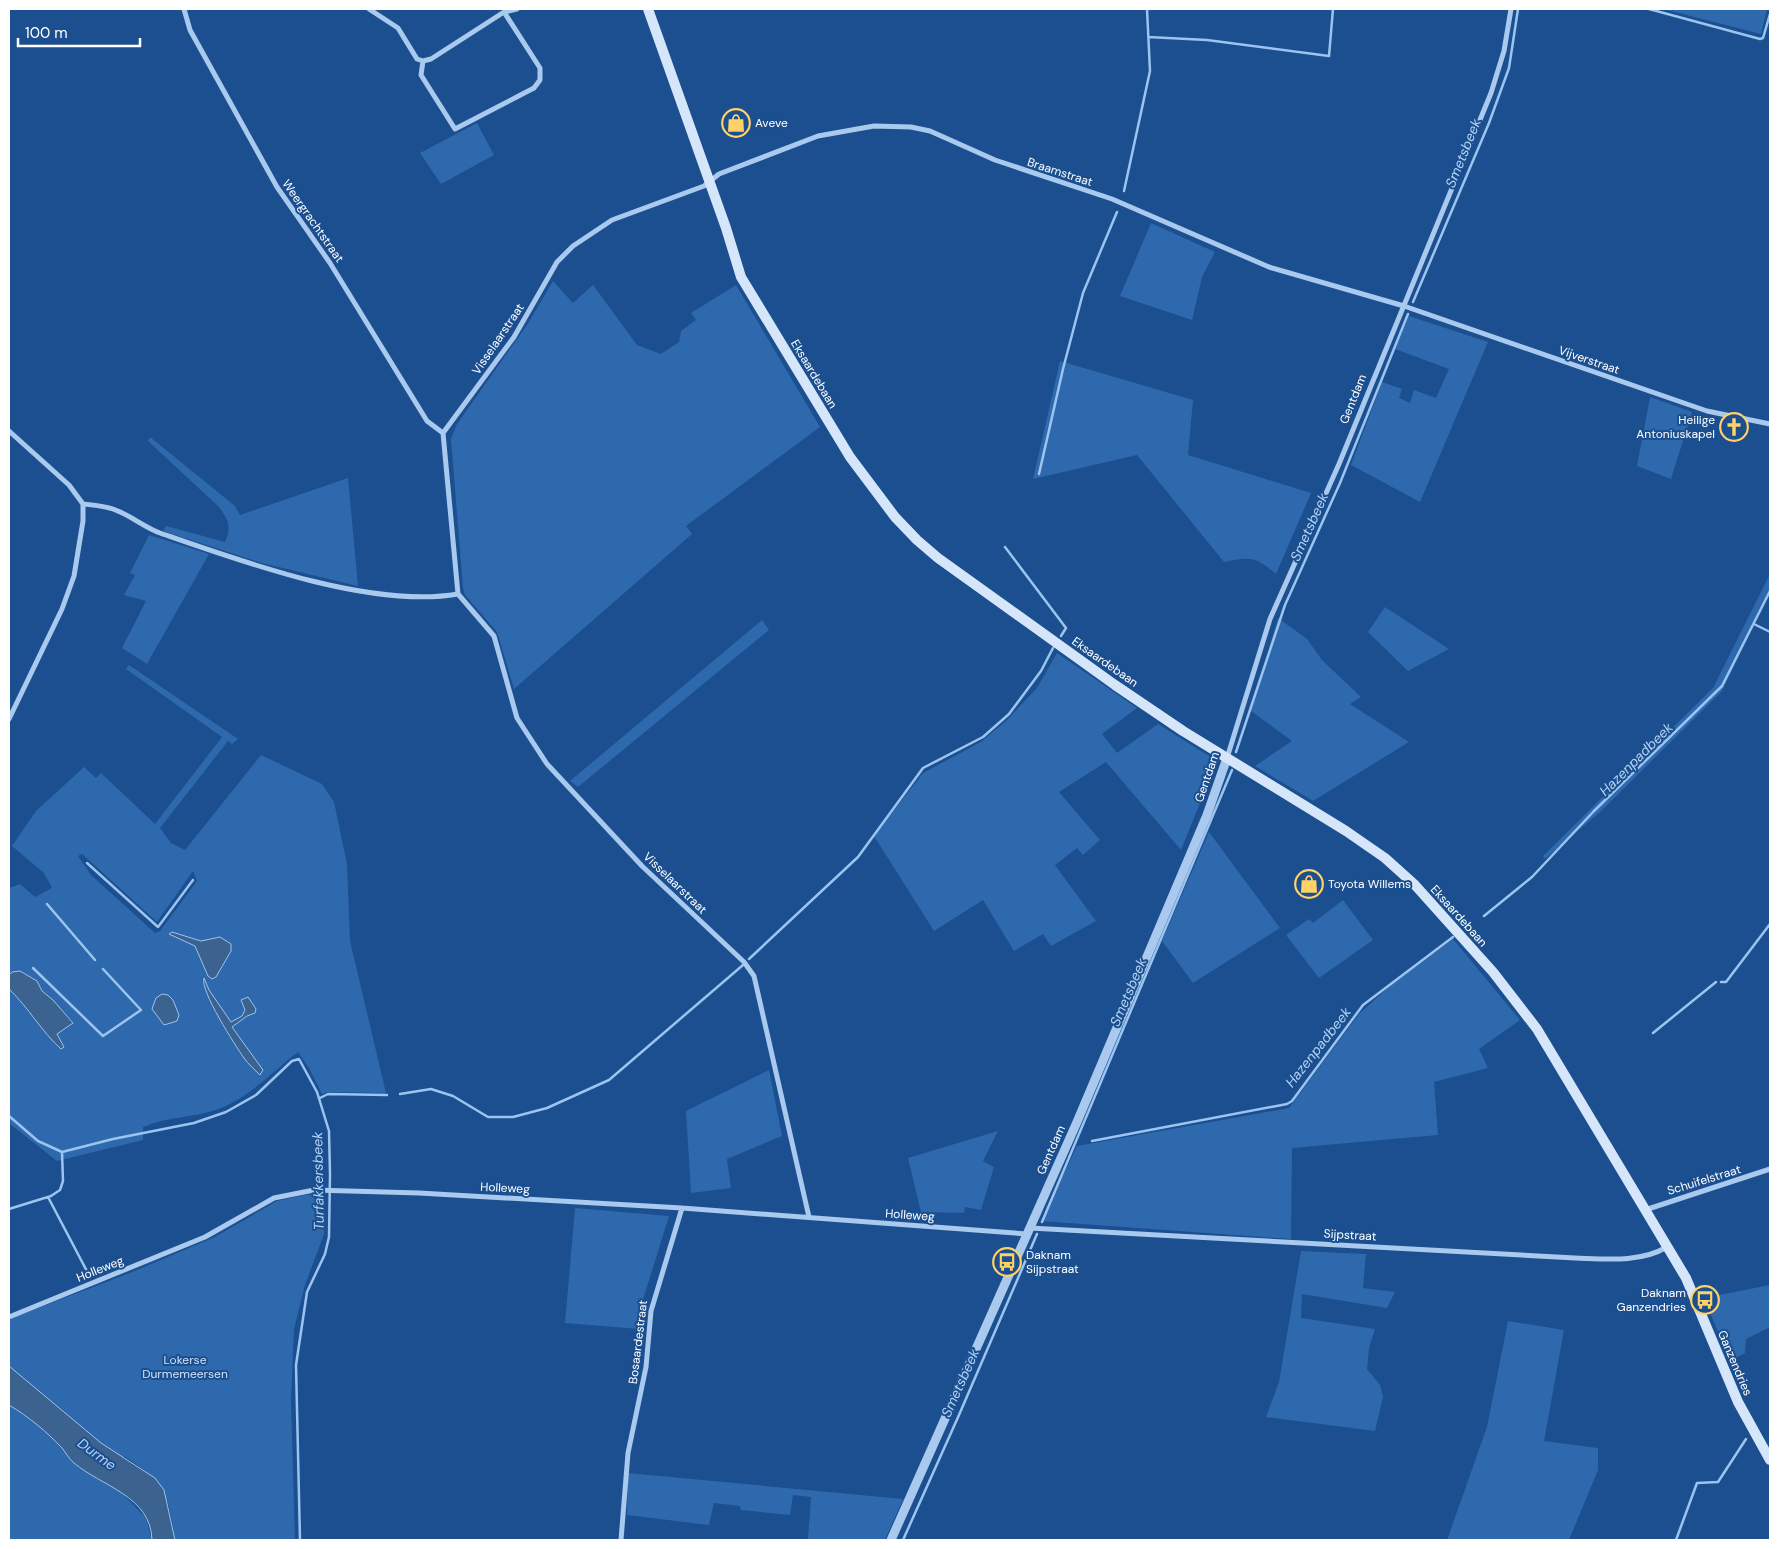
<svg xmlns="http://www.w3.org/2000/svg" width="1779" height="1549" font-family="'DM Sans',sans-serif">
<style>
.green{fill:#2e69ad;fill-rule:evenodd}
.water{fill:#3c6290;stroke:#9cc4f0}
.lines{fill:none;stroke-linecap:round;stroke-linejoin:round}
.stream{stroke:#9cc4f0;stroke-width:2.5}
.minor{stroke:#a9c9ee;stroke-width:5}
.tertiary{stroke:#a9c9ee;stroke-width:9}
.secondary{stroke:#d6e6fa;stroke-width:10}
.labels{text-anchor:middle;stroke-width:4;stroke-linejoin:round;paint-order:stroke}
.poi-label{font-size:12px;fill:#fff;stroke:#1b4f8f;text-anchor:start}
.street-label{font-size:12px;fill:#fff;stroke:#1b4f8f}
.park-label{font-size:12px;fill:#cfe3fa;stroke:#1b4f8f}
.water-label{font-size:14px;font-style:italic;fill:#b5d3f5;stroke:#1b4f8f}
</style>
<rect width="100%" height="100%" fill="#1b4f8f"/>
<path class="green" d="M1663,9H1767L1761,34Z
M477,123L494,155L441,184L420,153Z
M1151,223L1215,252L1202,277L1192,320L1120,296Z
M553,281L573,303L593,285L637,345L661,354L679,342L681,331L696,320L691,313L736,285L820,427L686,526L692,534L514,689L497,632L465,595L463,588L451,439L457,424L527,325Z
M1409,316L1488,342L1420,502L1351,465L1382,382L1402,389L1399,398L1410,403L1414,390L1436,398L1449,369L1395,349Z
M1060,361L1193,400L1188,455L1311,493L1276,574C1255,556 1250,557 1224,562L1137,455L1033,479Z
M1650,397L1692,412L1671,479L1637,466Z
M150,437L235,506L240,515L348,478L358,586L262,563L163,531L166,526L225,542C232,527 228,519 219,507L148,441Z
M149,535L209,554L147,664L122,648L146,601L124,595L135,575L130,573Z
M1770,574V591L1722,691L1601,811L1545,859L1543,856L1713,688Z
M1385,607L1449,649L1408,671L1368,632Z
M1278,618L1307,639L1322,660L1361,697L1350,704L1409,742L1313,801L1255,766L1292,741L1251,711Z
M762,620L769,630L578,787L570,781Z
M1057,653L1137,708L1102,734L1117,753L1158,724L1217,761L1181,850L1106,762L1059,792L1100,840L1083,855L1077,848L1055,865L1096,921L1051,946L1043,934L1014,951L983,900L934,931L874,836L923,773L981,742L1006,721L1037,688Z
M129,665L238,739L232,744L228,741L160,828L171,843L185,850L261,755L322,784L334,802L347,864L350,941L386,1093L328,1092L322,1094L309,1068L298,1052C273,1071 251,1096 221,1108C196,1118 168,1116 143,1127V1140L57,1161L9,1123V989C29,1008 41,1031 61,1049L63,1047L57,1034L73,1022L53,1000L42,991L37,981L20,971L12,972L9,975V888L20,884L35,897L52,888L44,873L12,846L36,811L84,767L96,778L101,773L155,824L222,737L126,669ZM82,854L157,922L193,871L197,881L160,931L155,933L91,875L78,856Z
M1209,832L1280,928L1193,983L1162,941Z
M1343,900L1373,940L1319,978L1286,935L1309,919L1313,923Z
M1453,939L1520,1020L1479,1049L1488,1068L1434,1082L1438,1135L1292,1148L1291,1239L1041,1221L1077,1146L1289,1108L1359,1014L1391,985Z
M769,1070L782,1136L727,1159L731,1188L691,1193L686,1111Z
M998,1131L983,1161L994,1167L981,1210L965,1207L964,1213L921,1212L908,1158Z
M325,1194L324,1234L305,1285L294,1329L291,1400L295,1540H175C168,1493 165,1482 124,1456L119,1490L146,1518L152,1540H9V1319L130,1273L215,1237L277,1201L305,1195Z
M575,1208L669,1216L642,1303L639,1329L565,1323Z
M1301,1251L1366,1254L1363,1288L1395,1292L1387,1308L1302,1294L1301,1318L1375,1329L1369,1348L1367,1369L1380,1385L1383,1397L1375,1431L1266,1417L1279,1382Z
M1770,1285V1327L1746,1339L1745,1353L1730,1361L1704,1298Z
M1508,1321L1564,1330L1544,1441L1598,1448V1470L1569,1540H1447L1487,1427Z
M628,1473L903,1499L885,1540H818L808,1539L811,1497L793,1495L790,1515L741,1510L740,1506L714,1503L709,1525L627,1515Z"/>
<path class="water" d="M172,932L201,941L220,937L231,944V951L216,977L212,979L208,976L195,946L169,934Z
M20,971L37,981L42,991L53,1000L73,1023L57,1034L64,1047L61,1049C41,1031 29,1008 9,989V975L12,972Z
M204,978L209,990L231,1022L242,1016L245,1010L241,1000L248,997L256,1009L255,1013L247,1016L232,1027L263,1070L260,1075C255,1070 248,1064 244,1058C235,1045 200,991 204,978Z
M162,994L168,995L173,1000L179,1015L177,1021L164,1025L152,1009L156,998Z
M9,1366L101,1443L155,1478L164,1490L175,1540H152C151,1496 101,1486 74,1463C69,1459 66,1453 62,1448C46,1431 29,1417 9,1405Z"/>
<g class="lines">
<path class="stream" d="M1649,9L1760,39L1763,38L1770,14
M1148,37L1207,40L1329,56L1333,9
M1124,191L1150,71L1147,9
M1413,302L1489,123L1509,68L1518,9
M1039,474L1063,369L1083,293L1117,212
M1005,547L1066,628L1061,636
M1754,624L1770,632
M1236,752L1285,605L1340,483L1408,314
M87,863L158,927L193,880
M47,904L95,960
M1484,916L1532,877L1594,811L1722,686L1770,591
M749,959L858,857L923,768L983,737L1009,714L1041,671L1053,648
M33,968L103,1036L141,1010L103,969
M1721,982H1726L1770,924
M1653,1033L1716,982
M400,1094L431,1089L453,1096L488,1117H513L547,1108L609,1080L743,965
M320,1098L328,1094L387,1095
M9,1116L38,1141L62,1152L113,1139L194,1123L226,1112L256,1095L292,1061L299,1059L317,1092L329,1131L330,1174L329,1237L325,1254L307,1292L296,1365L300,1540
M1092,1141L1287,1104L1292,1101L1363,1005L1453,937
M48,1197L90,1277
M9,1209L51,1196L60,1190L63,1181L62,1152
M1042,1222L1232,770
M903,1540L959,1415L1037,1234
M1676,1540L1697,1483L1718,1482L1746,1439"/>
<path class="minor" d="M184,9L190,30L277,187L330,263L427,421L443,433
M369,9L398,28L417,59L423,61L431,59L504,12L517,9
M423,61L421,75L455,129L534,88L540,80V68L504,12
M9,431L69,485L83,504V521L74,576L62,609L9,719
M83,504C93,505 104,506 113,509C130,515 144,527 160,533C243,562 372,609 458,594
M1227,758L1270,619L1339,464L1491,93L1504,51L1511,9
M1645,1210L1770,1169
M809,1217L754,976L744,962L642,866L547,764L517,718L494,636L458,594L443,433L514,337L557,262L573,246L612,220L704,186L719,174L818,136L874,126L911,127L930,131L995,160L1112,199L1269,267L1404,306L1707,411L1770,424
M1030,1228L1575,1258C1605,1259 1640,1263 1667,1247
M9,1317L205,1237L274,1198L314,1190L419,1193L682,1208L1027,1234
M621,1540L628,1453L646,1367L651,1311L682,1208"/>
<path class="tertiary" d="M891,1540L1077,1122L1207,815L1227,758"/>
<path class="secondary" d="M648,9L726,228L741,277L850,457L895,517L917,540L938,558L1115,685L1183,731L1346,831L1385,858L1415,885L1493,972L1537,1029L1686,1278L1738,1402L1770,1460"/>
</g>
<defs>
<symbol id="shop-ring" viewBox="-11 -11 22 22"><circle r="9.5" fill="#1b4f8f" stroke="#ffd166" stroke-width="1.5"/><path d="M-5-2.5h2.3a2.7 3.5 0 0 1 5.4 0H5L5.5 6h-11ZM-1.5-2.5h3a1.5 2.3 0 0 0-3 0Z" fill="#ffd166"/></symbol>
<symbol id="church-ring" viewBox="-11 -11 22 22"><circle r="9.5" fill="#1b4f8f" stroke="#ffd166" stroke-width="1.5"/><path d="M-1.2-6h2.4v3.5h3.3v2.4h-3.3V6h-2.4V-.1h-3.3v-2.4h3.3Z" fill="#ffd166"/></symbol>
<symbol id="bus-ring" viewBox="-11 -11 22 22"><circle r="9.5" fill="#1b4f8f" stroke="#ffd166" stroke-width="1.5"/><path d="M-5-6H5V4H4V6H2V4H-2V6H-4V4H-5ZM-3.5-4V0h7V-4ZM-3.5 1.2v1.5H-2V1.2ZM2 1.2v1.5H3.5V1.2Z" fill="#ffd166"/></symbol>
</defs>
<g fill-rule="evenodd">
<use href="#shop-ring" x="720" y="107" width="32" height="32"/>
<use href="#church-ring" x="1718" y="411" width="32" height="32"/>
<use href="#shop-ring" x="1293" y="868" width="32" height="32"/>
<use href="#bus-ring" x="991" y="1246" width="32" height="32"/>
<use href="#bus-ring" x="1689" y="1284" width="32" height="32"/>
</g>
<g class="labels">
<g class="poi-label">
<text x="755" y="127">Aveve</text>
<text x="1715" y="424" text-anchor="end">Heilige<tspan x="1715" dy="14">Antoniuskapel</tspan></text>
<text x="1328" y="888">Toyota Willems</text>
<text x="1026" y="1259">Daknam<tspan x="1026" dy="14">Sijpstraat</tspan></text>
<text x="1686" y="1297" text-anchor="end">Daknam<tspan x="1686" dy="14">Ganzendries</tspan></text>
</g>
<g class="street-label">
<text transform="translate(1060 172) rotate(18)" y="4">Braamstraat</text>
<text transform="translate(313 221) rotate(55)" y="4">Weergrachtstraat</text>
<text transform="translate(498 339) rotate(-56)" y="4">Visselaarstraat</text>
<text transform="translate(1589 360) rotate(19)" y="4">Vijverstraat</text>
<text transform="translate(814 374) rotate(59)" y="4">Eksaardebaan</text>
<text transform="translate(1353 399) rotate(-68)" y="4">Gentdam</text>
<text transform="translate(1105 662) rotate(35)" y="4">Eksaardebaan</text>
<text transform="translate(1207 777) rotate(-71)" y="4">Gentdam</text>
<text transform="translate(675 883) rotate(44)" y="4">Visselaarstraat</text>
<text transform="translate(1459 916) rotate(48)" y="4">Eksaardebaan</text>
<text transform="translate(1051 1150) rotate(-66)" y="4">Gentdam</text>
<text transform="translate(1704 1180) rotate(-17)" y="4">Schuifelstraat</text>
<text transform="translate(505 1188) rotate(3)" y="4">Holleweg</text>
<text transform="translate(910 1215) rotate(4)" y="4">Holleweg</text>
<text transform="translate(1350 1235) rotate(3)" y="4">Sijpstraat</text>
<text transform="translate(100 1269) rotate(-22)" y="4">Holleweg</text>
<text transform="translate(638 1342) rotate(-83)" y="4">Bosaardestraat</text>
<text transform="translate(1735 1363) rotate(67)" y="4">Ganzendries</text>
</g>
<g class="park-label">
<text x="185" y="1364">Lokerse<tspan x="185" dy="14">Durmemeersen</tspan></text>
</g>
<g class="water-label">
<text transform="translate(1463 153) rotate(-68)" y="5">Smetsbeek</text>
<text transform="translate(1309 527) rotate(-66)" y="5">Smetsbeek</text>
<text transform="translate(1636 759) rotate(-45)" y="5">Hazenpadbeek</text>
<text transform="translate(1128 992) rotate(-67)" y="5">Smetsbeek</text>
<text transform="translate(1318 1047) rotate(-52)" y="5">Hazenpadbeek</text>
<text transform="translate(318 1181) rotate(-91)" y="5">Turfakkersbeek</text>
<text transform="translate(960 1383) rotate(-66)" y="5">Smetsbeek</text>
<text transform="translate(97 1454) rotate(36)" y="5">Durme</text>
</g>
</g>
<rect width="1779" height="1549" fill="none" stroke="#ffffff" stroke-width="20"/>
<path d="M18 38v8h122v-8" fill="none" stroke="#ffffff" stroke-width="2.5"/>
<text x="25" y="38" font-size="15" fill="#ffffff" stroke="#1b4f8f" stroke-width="4" paint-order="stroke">100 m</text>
</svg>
